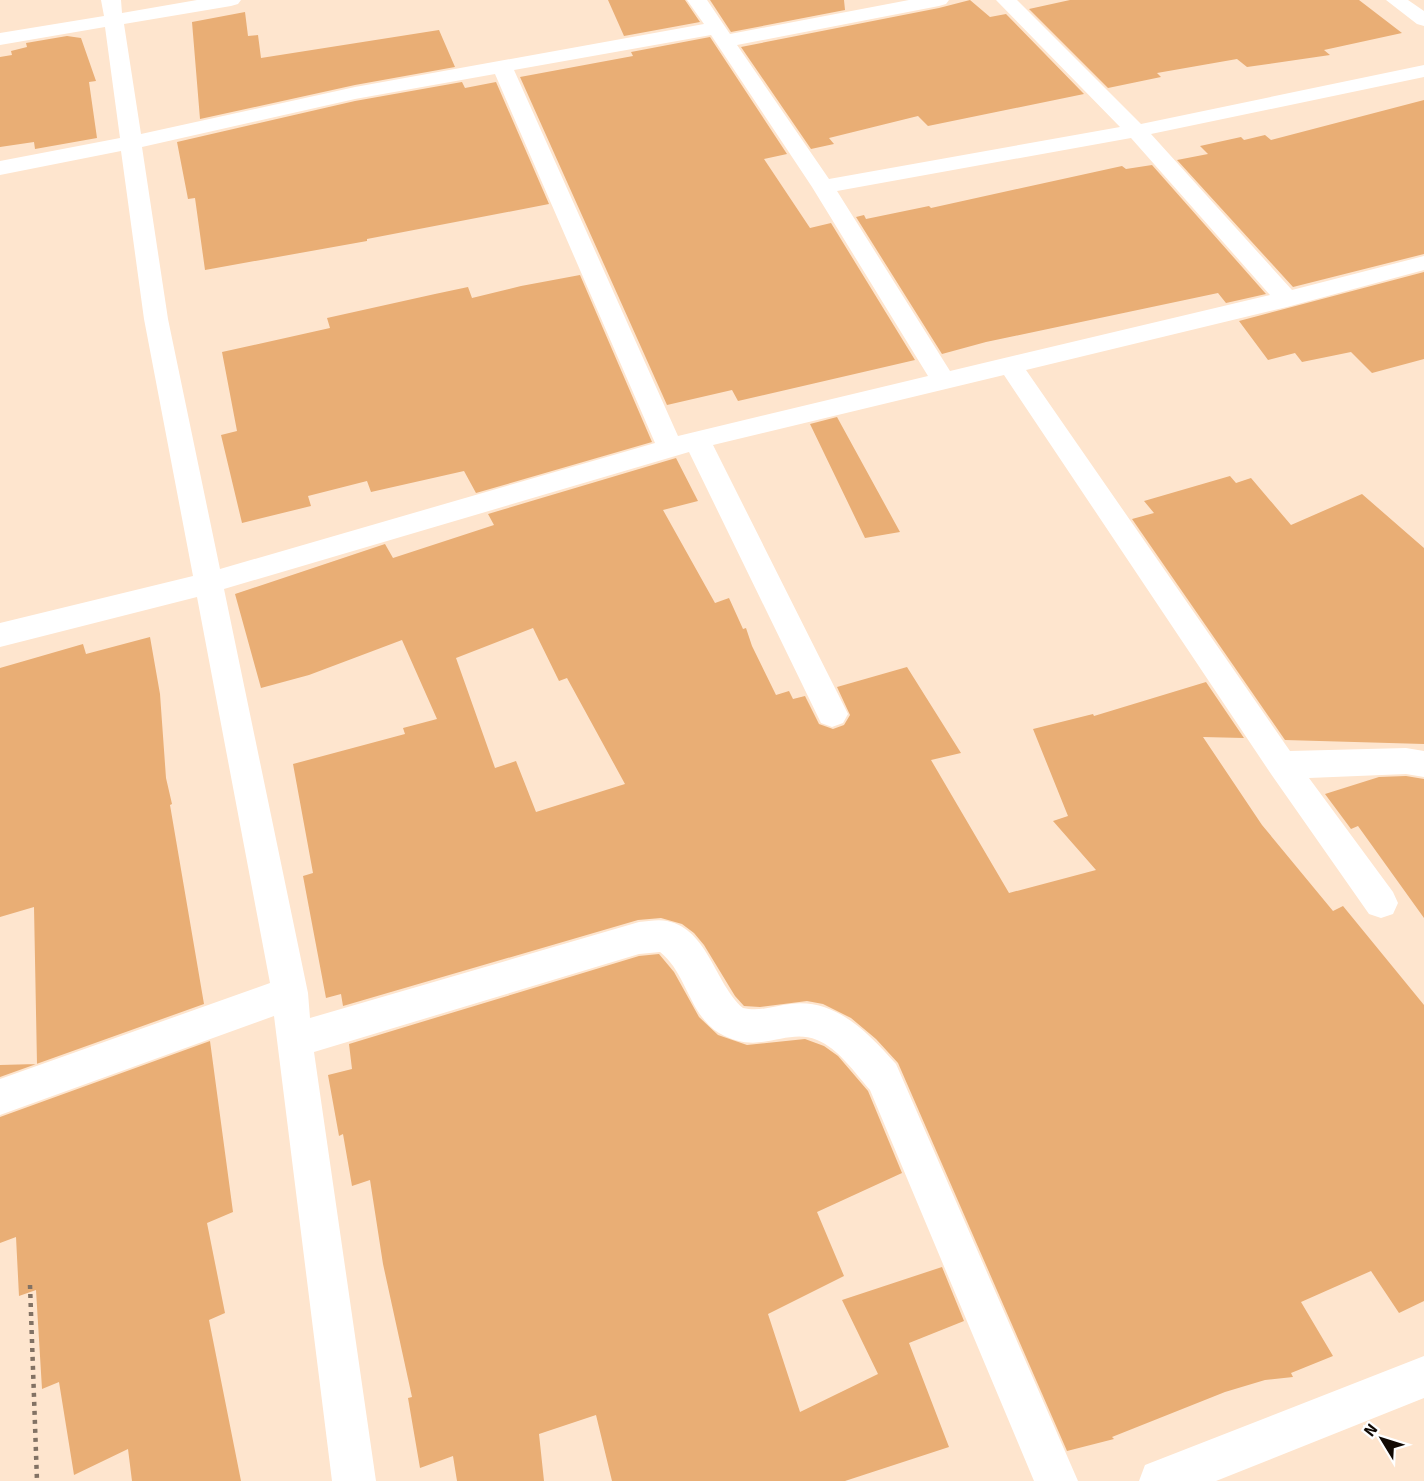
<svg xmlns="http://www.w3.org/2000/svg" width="1424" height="1481" font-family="Signika,sans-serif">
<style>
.building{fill:#e9ae75;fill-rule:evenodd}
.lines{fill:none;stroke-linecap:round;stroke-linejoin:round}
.path{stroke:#827264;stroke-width:4.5;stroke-dasharray:4 5;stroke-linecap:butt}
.minor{fill:#fff;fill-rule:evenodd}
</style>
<rect width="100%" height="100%" fill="#fee5ce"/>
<path class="building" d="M608,0H685L700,22L624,36Z
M710,0H844L845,10L731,32Z
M970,0L990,17L1006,14L1084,94L928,126L918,116L829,138L834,144L811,149L741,47L939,8Z
M1070,0H1359L1402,33L1324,50L1330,55L1247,67L1237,59L1157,73L1161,77L1108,88L1029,9Z
M245,12L248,36L258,35L261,58L439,30L455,67L355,85L200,119L192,22Z
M67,36L81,38L96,81L89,82L97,138L35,149L34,142L0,147V57L12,55L11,51L27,47L26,43Z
M710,37L787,154L764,159L810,228L831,223L915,360L738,401L732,390L667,405L520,77L633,56L631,52Z
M462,82L465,88L496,82L549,204L367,239V241L205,270L195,198L188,199L177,142L355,101Z
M1424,100V254L1293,287L1177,160L1208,154L1200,146L1241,137L1244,140L1265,135L1271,140Z
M1152,165L1266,294L1226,303L1218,293L986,342L942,354L856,217L864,215L866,219L929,206L931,208L1122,166L1126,169Z
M1424,272V359L1372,373L1351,352L1302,362L1295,353L1268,360L1239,321Z
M580,275L652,442L476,493L464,471L371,492L367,481L308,496L311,506L242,523L221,435L237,431L222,352L330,328L327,318L435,294L468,287L472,298L521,286Z
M837,417L900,532L865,538L810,424Z
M676,458L698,501L663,510L715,603L729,598L743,629L746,628L752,646L776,695L789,691L793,699L805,696L819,724L833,729L844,725L850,715L837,687L907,667L961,753L931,760L1009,893L1096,870L1053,821L1068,816L1033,729L1093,714L1094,716L1206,682L1244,738L1203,737L1262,825L1333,911L1343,906L1424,1005V1301L1399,1313L1371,1271L1301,1302L1333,1356L1291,1373L1293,1377L1265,1380L1225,1392L1112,1437L1114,1439L1067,1451L898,1063L876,1039L851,1018L823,1004L807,1001L760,1007L744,1006L735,996L704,945L694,933L682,924L661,918L638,920L343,1006L341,994L326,998L303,876L313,873L293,764L405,734L403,728L437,719L402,640L309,675L261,688L235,594L385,544L393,558L494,525L488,514ZM533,628L559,681L567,678L625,784L536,812L516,761L495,768L456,658Z
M1230,476L1236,483L1251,478L1291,525L1362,494L1424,548V744L1285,740L1132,519L1154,513L1144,501Z
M150,637L160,694L166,778L172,804L170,805L204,1004L0,1077V1065L37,1064L34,907L0,917V668L83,644L86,654Z
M1406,776L1424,779V918L1358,826L1351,829L1325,794L1379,777Z
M659,954L674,972L699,1017L718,1035L747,1045L805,1039L824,1046L838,1056L868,1091L902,1173L817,1212L844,1276L768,1314L800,1412L878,1374L842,1300L942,1267L964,1321L909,1343L949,1447L845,1481H612L596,1415L539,1434L544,1481H457L453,1456L420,1468L408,1398L412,1397L383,1264L370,1180L352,1186L343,1134L339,1136L328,1075L352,1069L349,1044L639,956Z
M210,1041L233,1212L207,1223L225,1313L209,1320L241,1481H132L128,1449L74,1475L59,1382L42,1389L36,1290L19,1296L16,1237L0,1243V1117Z"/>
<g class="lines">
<path class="path" d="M30,1285L37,1481"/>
<path class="minor" d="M101,0H121L122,13L197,0H241L238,4L231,6L124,24L141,134L355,87L704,24L687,0H707L730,34L909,0H949L946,4L939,6L737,45L829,179L1120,127L996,0H1017L1141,124L1424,65V77L1151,134L1292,290L1424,256V270L1287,307L1026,370L1290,751L1406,748L1424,751V777L1406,774L1309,778L1393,892L1398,903L1393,914L1381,918L1369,914L1271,774L1004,375L713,445L848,714L843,723L832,727L821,723L689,452L224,589L308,993L310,1018L639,922C648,921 659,919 667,921C708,929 715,984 743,1008C759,1012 774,1006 790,1004C836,998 868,1033 896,1064L1078,1481H1034L870,1090C855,1073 838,1048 817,1040C785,1027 760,1057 719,1033C689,1015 687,973 660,952L639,954L314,1052L376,1481H332L274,1016L0,1115V1079L270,983L197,597L0,647V623L193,576L144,319L121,151L0,175V161L120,138L105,27L0,45V33L104,16ZM711,35L812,187L928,376L678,436L514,70ZM495,74L655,443L220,569L168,319L142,147L355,99ZM1131,138L1270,295L950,371L837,191Z
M1386,0H1408L1424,11V26L1417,24Z
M1424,1356V1398L1216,1481H1139L1145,1465Z"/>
</g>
<g transform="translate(1382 1439) rotate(308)" stroke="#ffffff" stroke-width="4.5" paint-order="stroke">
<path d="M0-4.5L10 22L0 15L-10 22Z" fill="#120a04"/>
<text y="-9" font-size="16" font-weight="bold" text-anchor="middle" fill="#120a04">N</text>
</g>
</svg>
